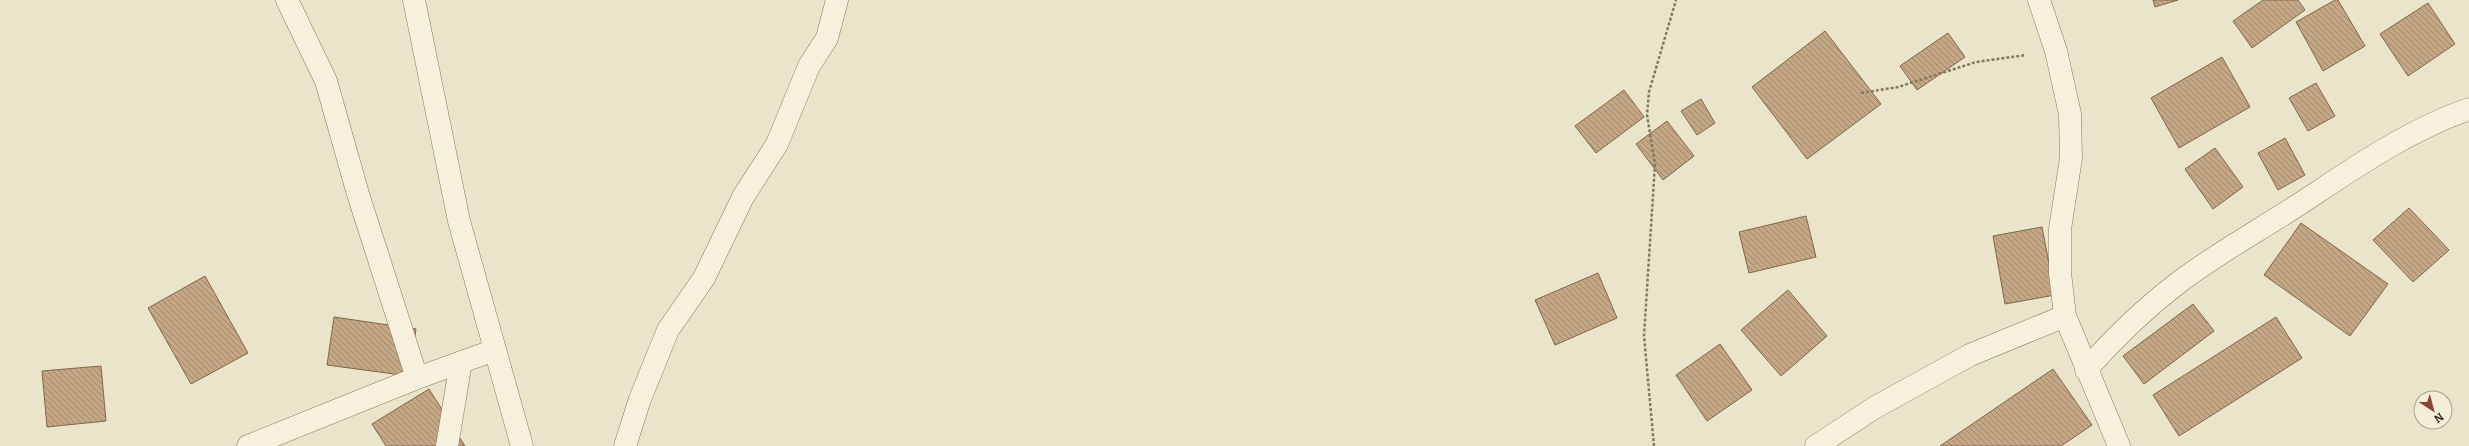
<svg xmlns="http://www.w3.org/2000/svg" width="2469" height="446" font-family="Bitter,serif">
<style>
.building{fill:url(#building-back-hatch);stroke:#826648}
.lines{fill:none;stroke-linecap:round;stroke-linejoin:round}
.street-casing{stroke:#857860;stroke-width:23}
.path{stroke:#857860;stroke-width:2.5;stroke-dasharray:3 2;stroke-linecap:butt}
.street{stroke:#f6f1dc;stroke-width:22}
</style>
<defs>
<pattern id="building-back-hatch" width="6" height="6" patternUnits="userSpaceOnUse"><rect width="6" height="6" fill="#c4a784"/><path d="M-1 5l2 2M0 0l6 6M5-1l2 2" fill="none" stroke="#a0886c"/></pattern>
</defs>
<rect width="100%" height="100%" fill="#eae5ca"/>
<path class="building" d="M2153,0H2178L2155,7Z
M2263,0H2298L2305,10L2252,48L2233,21Z
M2335,0H2338L2365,46L2323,71L2296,22Z
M2428,3L2455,44L2408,76L2380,34Z
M1825,31L1881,104L1807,159L1752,87Z
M1948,33L1965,57L1917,90L1900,66Z
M2222,57L2250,107L2179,148L2151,98Z
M2316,83L2335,116L2308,131L2289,98Z
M1624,90L1644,117L1596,153L1575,126Z
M1701,99L1715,123L1697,135L1681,111Z
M1667,121L1694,156L1663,180L1636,144Z
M2285,138L2305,175L2278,190L2258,153Z
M2215,148L2243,187L2213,209L2185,169Z
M2409,208L2449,250L2413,282L2373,240Z
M1806,216L1816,257L1749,273L1739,232Z
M2301,223L2388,284L2350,336L2264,275Z
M2042,227L2055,295L2005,304L1993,236Z
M1598,273L1617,318L1555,345L1535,300Z
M205,276L248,353L191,384L148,308Z
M1788,290L1827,336L1781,376L1741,330Z
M2193,304L2214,331L2144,384L2123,356Z
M334,317L416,329L409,376L327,365Z
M2276,317L2302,358L2179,436L2153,395Z
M1720,344L1752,390L1707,421L1676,375Z
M101,366L106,421L47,427L42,371Z
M2053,369L2092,425L2061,446H1940Z
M429,389L465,446H386L372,424Z"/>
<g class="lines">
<defs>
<path id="street" d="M287,0L326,81L358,194L417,378
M414,0L459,221L522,446
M2039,0L2056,51L2070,114L2071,158L2060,229V273L2065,316L2119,446
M2086,370C2114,338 2144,309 2178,283C2216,254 2258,231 2298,205C2353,169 2406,131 2469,109
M248,446L417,378L495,350
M447,446L461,362
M625,446L640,399L668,330L704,278L743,197L777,144L809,66L827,38L837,0
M1816,446L1874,408L1970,355L2065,316"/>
</defs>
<use href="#street" class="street-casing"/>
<path class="path" d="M1861,93L1898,87L1976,62L2026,55
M1654,446L1644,336L1655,164L1647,115L1649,92L1676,0"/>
<use href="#street" class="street"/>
</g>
<g transform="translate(2433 410) rotate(144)"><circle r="19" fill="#f2eed8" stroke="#a7a28f"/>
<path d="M0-3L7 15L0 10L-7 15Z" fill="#8e4136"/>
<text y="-6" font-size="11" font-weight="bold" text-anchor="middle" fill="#372f22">N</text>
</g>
</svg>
